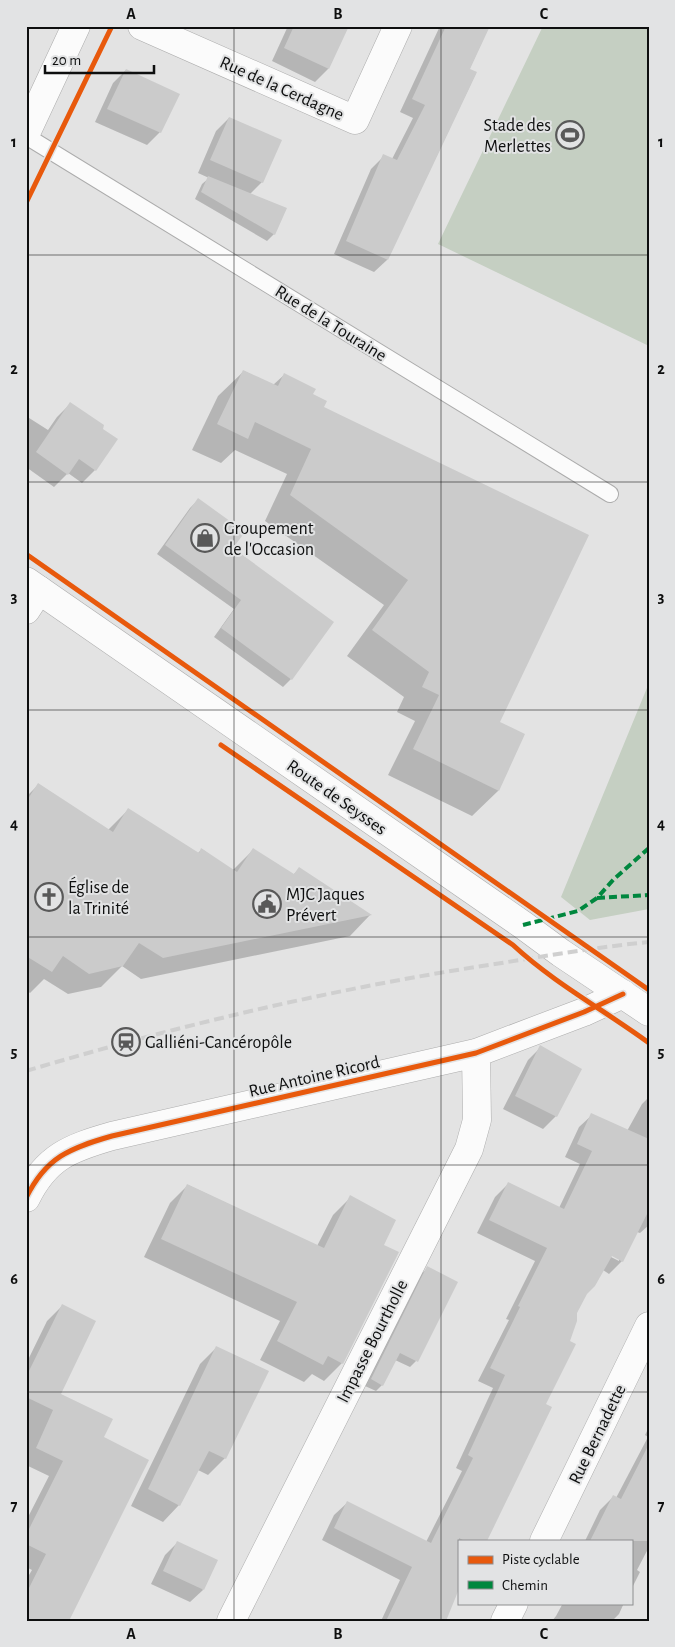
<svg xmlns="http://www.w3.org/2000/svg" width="675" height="1647" font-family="'Alegreya Sans',sans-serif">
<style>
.green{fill:#c5cfc2}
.shadow{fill:#0003;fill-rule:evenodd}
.building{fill:#cbcbcb}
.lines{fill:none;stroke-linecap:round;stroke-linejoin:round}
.lane-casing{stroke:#acacac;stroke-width:18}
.street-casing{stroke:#acacac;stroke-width:29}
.secondary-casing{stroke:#acacac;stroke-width:29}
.lane{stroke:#fbfbfb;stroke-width:16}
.street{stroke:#fbfbfb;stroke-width:28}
.secondary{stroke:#fbfbfb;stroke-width:28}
.rail{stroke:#cfcfcf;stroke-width:4;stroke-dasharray:10 5;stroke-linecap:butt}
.quiet{stroke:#00873e;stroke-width:4;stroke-dasharray:8 4;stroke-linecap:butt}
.cycleway-casing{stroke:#e2e3e4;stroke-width:8}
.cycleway{stroke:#e8590c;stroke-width:5}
.grid{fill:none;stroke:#0e0f0f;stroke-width:1;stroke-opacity:0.55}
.labels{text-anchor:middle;stroke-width:4;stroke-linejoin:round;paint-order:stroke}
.street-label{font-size:18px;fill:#0e0f0f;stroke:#e2e3e4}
.poi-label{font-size:18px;fill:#0e0f0f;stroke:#e2e3e4;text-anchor:start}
.neatline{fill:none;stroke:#0e0f0f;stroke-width:2}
.grid-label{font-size:16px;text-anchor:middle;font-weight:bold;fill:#0e0f0f}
</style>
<rect width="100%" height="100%" fill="#e3e3e3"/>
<path class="green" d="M543,26H649V346L438,244Z
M649,683V909L590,920L561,897Z"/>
<path class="shadow" d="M288,26H348L328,69L315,82L272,61Z
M440,26H489L469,70L476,73L387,260L374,272L334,254L371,169L384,156L392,159L413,118L400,112Z
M126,70L160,132L147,145L95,122L113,83Z
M229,118L262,182L250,194L285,208L274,234L267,241L195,199L202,184L209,178L198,173L216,131Z
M244,371L273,385L284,375L311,394L322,408L498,723L523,734L498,791L472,816L388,775L415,721L397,712L404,697L347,656L384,605L265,521L287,474L235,450L221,463L192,450L218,396Z
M70,404L95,470L82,483L68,473L54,487L26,467V416L48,430L57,417Z
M198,500L291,679L283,687L214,637L234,609L157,554L190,508Z
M38,785L108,830L128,810L197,854L202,849L232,871L253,850L293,875L299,869L370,915L350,936L141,979L122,966L101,987L68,994L44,979L30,993L26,990V797Z
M541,1047L556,1116L543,1129L503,1109L528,1060Z
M649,1097V1225L640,1233L637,1232L622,1261L609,1274L603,1270L585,1295L576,1312L544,1404L485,1541H459L442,1621H381L400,1580L322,1540L334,1515L347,1503L426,1542L462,1471L456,1468L493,1388L478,1381L509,1320L506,1319L535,1261L477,1233L495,1197L508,1184L559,1208L580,1164L565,1157L579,1127L592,1115L627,1131L642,1104ZM607,1252L619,1258V1261L605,1254Z
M188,1185L317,1246L333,1215L351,1197L382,1245L342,1363L324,1381L312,1374L304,1382L260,1360L280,1321L144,1257L170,1203Z
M428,1268L416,1361L410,1367L395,1360L382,1385L376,1391L365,1386L421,1274Z
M62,1306L59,1395L102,1437L26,1621V1580L32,1570L26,1567V1521L49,1476L26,1465V1364L47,1321Z
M217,1347L225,1458L208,1475L198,1470L179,1505L163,1522L131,1506L200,1364Z
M649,1427V1547L637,1570L640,1572L631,1590V1541H585L600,1510L613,1497L616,1498L648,1437L645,1435Z
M178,1542L203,1590L190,1602L151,1584L165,1555Z
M563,1603H624L619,1614L612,1621H552L556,1616Z"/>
<path class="building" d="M294,26H349L329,69L284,48Z
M446,26H490L470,69L477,72L388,260L346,241L383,154L397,160L425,105L412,99Z
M126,69L180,94L161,133L107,109Z
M229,117L282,140L263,183L210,160Z
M208,176L287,208L275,235L201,192Z
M243,370L278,386L284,373L316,389L313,394L327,401L324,407L589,535L500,722L525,734L499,791L413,749L439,695L422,687L429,672L372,630L408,580L290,495L311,449L255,422L248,439L217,424Z
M70,402L104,425L103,429L118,439L96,471L79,459L68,475L36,452Z
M198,498L245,532L233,548L334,622L292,680L221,628L241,600L165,545Z
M38,783L113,832L128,808L199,853L201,848L237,872L253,848L294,874L299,867L372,915L163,958L139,943L123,966L89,974L63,956L52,972L26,956V802Z
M540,1045L582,1069L557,1117L515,1096Z
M591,1113L649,1139V1210L623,1262L612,1256L595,1286L587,1294L577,1313V1321L570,1341L576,1344L546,1404L552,1407L487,1541H465L459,1538V1589L446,1621H386L412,1567L334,1528L347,1501L431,1543L473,1458L468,1455L505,1375L490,1368L520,1307L518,1306L547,1248L489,1220L508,1182L564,1209L592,1151L577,1144Z
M187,1184L324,1248L350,1195L396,1220L384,1245L399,1252L343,1364L328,1356L323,1365L277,1341L297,1302L161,1239Z
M427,1266L458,1282L418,1362L400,1353L383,1386L371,1379Z
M62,1304L96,1321L61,1394L113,1419L104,1437L149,1460L69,1621H26V1594L46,1554L26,1544V1535L63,1461L36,1448L53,1410L26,1397V1377Z
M216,1346L269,1371L226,1459L209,1451L180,1506L148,1489Z
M649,1444V1541H590L613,1495L621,1499Z
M177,1541L218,1560L204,1590L163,1571Z"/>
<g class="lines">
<defs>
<path id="lane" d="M26,136L610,494"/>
<path id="street" d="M142,26L355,120L398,26
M26,610L39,590
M26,1198C46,1157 70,1148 112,1136L476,1053L584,1012L623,994
M544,1541L649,1326
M231,1621L469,1149L477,1120L476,1053
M505,1621L514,1603"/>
<path id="secondary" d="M26,133L76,26
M26,581L523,925L561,953L649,1012"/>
</defs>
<use href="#lane" class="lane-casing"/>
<use href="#street" class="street-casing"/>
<use href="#secondary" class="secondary-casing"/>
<use href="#lane" class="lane"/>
<use href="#street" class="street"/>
<use href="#secondary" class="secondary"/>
<path class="rail" d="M26,1071C180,1025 336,988 495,964C546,956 597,947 649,942"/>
<path class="quiet" d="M597,898L649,895
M523,925L578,911L597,898L614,879L649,848"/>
<defs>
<path id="cycleway" d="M26,203L112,26
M26,554L649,990
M221,745L513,945C554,983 604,1010 649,1043
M26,1198C46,1157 70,1148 112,1136L476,1053L584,1012L623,994"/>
</defs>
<use href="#cycleway" class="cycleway-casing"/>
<use href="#cycleway" class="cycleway"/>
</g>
<path class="grid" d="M234,26V1621M441,26V1621M26,255H649M26,482H649M26,710H649M26,937H649M26,1165H649M26,1392H649"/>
<defs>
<symbol id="stadium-ring" viewBox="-11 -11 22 22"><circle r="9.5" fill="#e2e3e4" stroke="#595959" stroke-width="1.5"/><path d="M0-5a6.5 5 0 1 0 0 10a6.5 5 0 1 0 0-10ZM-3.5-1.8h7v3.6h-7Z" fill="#595959"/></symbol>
<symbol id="shop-ring" viewBox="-11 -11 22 22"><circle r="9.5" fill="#e2e3e4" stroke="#595959" stroke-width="1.5"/><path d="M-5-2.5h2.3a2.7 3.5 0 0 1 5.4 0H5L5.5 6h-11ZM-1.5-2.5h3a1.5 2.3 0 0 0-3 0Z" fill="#595959"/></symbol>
<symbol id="church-ring" viewBox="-11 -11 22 22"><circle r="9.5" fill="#e2e3e4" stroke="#595959" stroke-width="1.5"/><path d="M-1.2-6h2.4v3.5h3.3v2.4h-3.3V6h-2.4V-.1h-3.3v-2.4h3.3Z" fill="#595959"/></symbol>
<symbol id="civic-ring" viewBox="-11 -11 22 22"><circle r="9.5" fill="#e2e3e4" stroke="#595959" stroke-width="1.5"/><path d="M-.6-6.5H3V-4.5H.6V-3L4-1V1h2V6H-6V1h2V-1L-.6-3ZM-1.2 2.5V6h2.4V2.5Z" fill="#595959"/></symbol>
<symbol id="station-ring" viewBox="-11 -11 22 22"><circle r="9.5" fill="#e2e3e4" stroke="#595959" stroke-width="1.5"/><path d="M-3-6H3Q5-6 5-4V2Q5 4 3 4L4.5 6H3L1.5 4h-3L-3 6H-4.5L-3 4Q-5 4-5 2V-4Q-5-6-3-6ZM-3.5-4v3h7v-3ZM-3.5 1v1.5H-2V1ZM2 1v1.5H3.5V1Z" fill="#595959"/></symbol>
</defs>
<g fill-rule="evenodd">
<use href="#stadium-ring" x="554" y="119" width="32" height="32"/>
<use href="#shop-ring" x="189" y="522" width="32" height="32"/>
<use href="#church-ring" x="33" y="881" width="32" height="32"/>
<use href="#civic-ring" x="251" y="888" width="32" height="32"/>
<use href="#station-ring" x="110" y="1026" width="32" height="32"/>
</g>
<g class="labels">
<g class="street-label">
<text transform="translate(282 88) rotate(24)" y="6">Rue de la Cerdagne</text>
<text transform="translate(331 323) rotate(32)" y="6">Rue de la Touraine</text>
<text transform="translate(337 797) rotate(35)" y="6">Route de Seysses</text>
<text transform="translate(314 1076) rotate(-13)" y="6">Rue Antoine Ricord</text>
<text transform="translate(372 1341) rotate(-63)" y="6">Impasse Bourtholle</text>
<text transform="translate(597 1434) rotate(-64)" y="6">Rue Bernadette</text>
</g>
<g class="poi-label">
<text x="551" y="131" text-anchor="end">Stade des<tspan x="551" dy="21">Merlettes</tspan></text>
<text x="224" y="534">Groupement<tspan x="224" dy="21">de l'Occasion</tspan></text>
<text x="68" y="893">Église de<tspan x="68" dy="21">la Trinité</tspan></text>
<text x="286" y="900">MJC Jaques<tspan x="286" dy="21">Prévert</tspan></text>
<text x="145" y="1048">Galliéni-Cancéropôle</text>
</g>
</g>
<rect width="675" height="1647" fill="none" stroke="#e2e3e4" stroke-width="55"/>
<rect x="458" y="1540" width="175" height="65" fill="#e2e3e4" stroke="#8d8e8f"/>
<rect x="468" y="1556" width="25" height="8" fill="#e8590c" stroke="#8d8e8f"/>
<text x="502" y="1564" font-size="15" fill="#0e0f0f">Piste cyclable</text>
<rect x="468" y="1581" width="25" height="8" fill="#00873e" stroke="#8d8e8f"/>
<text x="502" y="1590" font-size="15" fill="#0e0f0f">Chemin</text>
<path d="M45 65v8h109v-8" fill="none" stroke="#0e0f0f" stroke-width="2.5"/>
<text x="52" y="65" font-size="15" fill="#0e0f0f" stroke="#e2e3e4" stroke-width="4" paint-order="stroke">20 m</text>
<rect x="28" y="28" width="620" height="1592" class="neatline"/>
<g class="grid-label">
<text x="131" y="19">A</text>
<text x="338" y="19">B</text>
<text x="544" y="19">C</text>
<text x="14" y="147">1</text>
<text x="661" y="147">1</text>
<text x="14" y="374">2</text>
<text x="661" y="374">2</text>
<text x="14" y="602">3</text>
<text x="661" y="602">3</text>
<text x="14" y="829">4</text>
<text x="661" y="829">4</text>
<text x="14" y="1057">5</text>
<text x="661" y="1057">5</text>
<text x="14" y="1284">6</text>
<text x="661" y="1284">6</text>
<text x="14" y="1511">7</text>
<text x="661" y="1511">7</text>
<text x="131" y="1639">A</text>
<text x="338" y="1639">B</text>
<text x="544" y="1639">C</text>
</g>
</svg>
